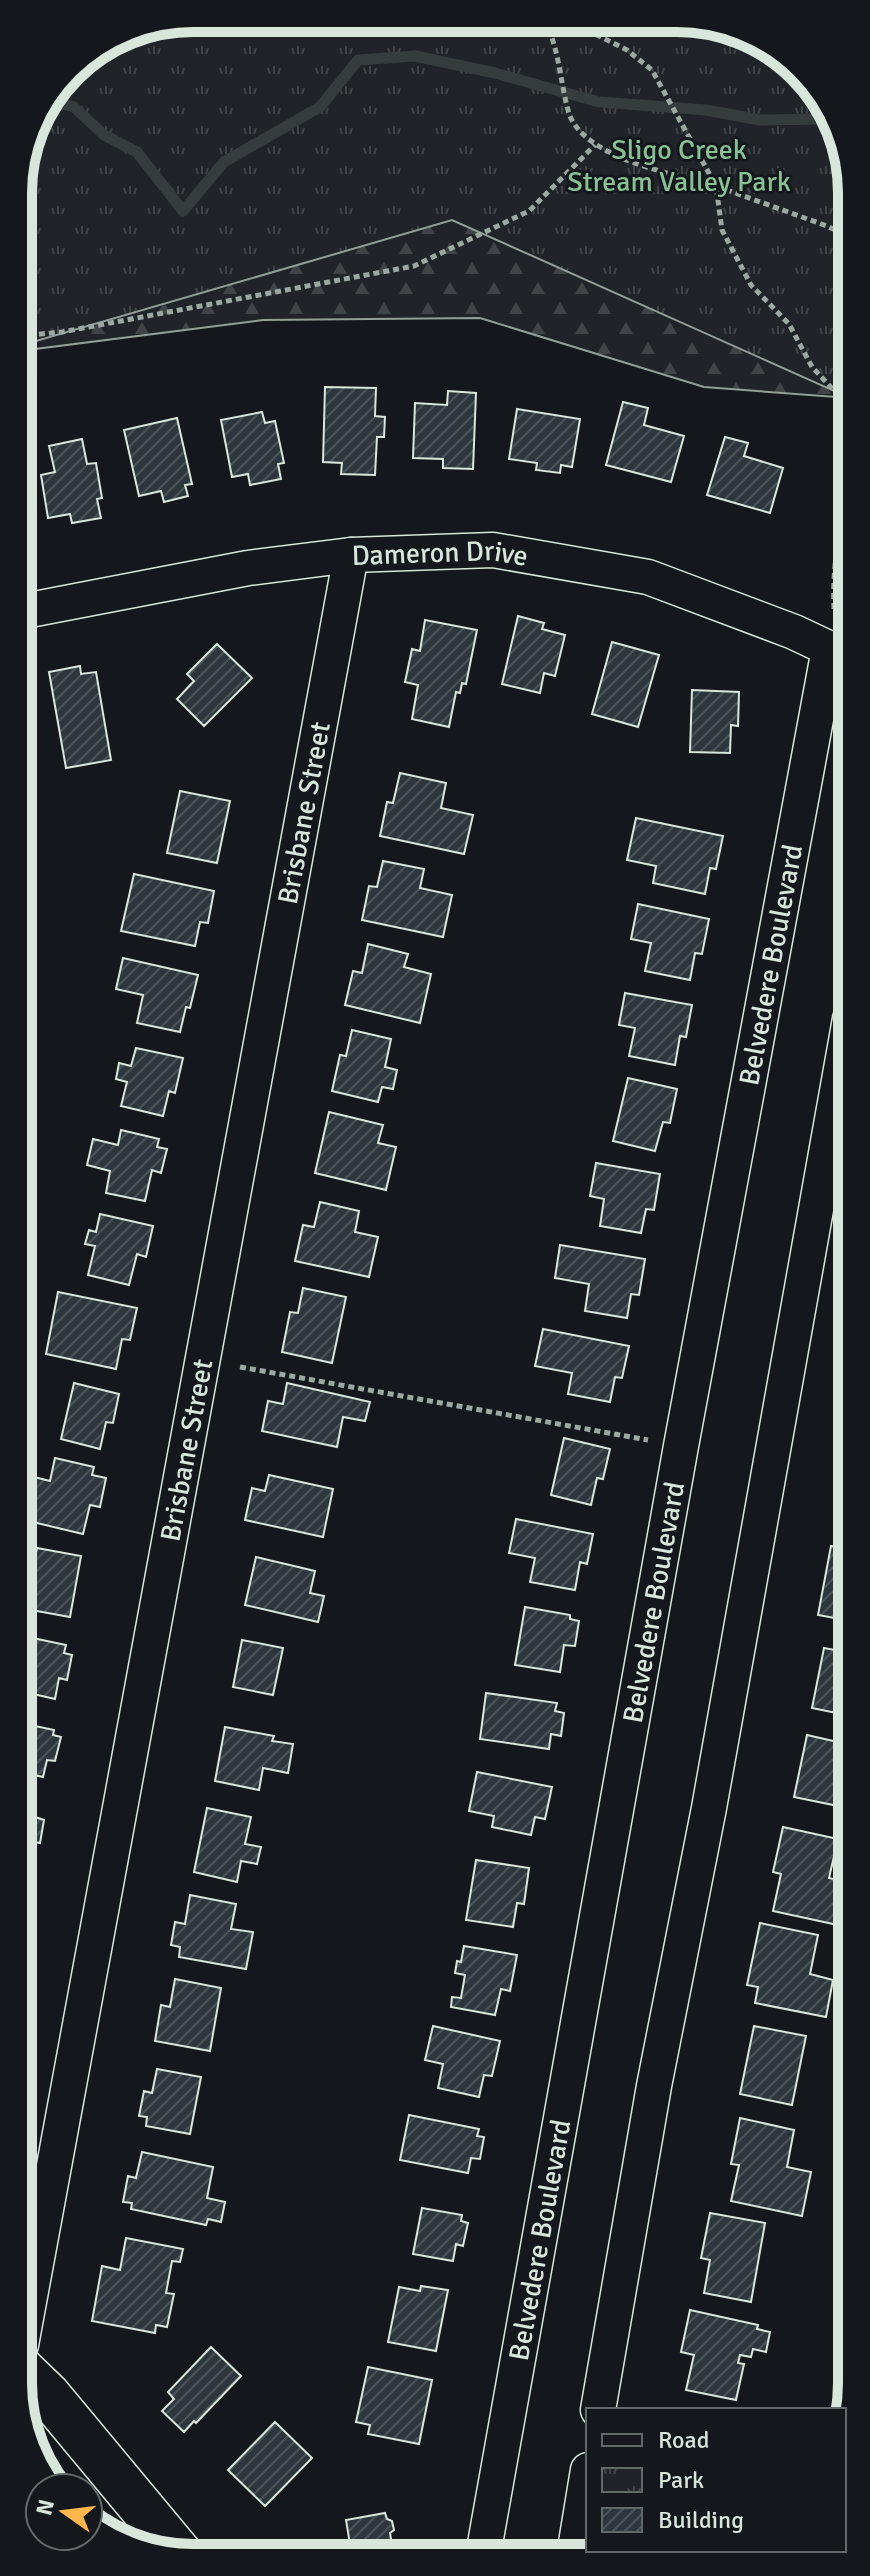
<svg xmlns="http://www.w3.org/2000/svg" width="870" height="2576" font-family="Signika,sans-serif">
<style>
.forest{fill:url(#forest-firs);stroke:#939e99;stroke-width:2}
.park{fill:url(#park-tufts);stroke:#939e99;stroke-width:2}
.lines{fill:none;stroke-linecap:round;stroke-linejoin:round}
.stream{stroke:#363b3e;stroke-width:11}
.building{fill:url(#building-hatch);stroke:#d8e6dc;stroke-width:2}
.street-casing{stroke:#d8e6dc;stroke-width:37}
.secondary-casing{stroke:#d8e6dc;stroke-width:47}
.path{stroke:#9da8a2;stroke-width:5;stroke-dasharray:6 4;stroke-linecap:butt}
.street{stroke:#14181c;stroke-width:34}
.secondary{stroke:#14181c;stroke-width:44}
.labels{text-anchor:middle;stroke-width:6;stroke-linejoin:round;paint-order:stroke}
.park-label{font-size:28px;fill:#8ac095;stroke:#14181c}
.street-label{font-size:28px;fill:#d8e6dc;stroke:#14181c}
.rim{fill:none;stroke:#d8e6dc;stroke-width:10}
</style>
<defs>
<pattern id="forest-firs" width="22" height="20" patternUnits="userSpaceOnUse" patternTransform="scale(2)"><rect width="22" height="20" fill="#202428"/><path d="M5 1l3.5 6h-7zM16 11l3.5 6h-7z" fill="#404447"/></pattern>
<pattern id="park-tufts" width="24" height="20" patternUnits="userSpaceOnUse" patternTransform="scale(2)"><rect width="24" height="20" fill="#202428"/><path d="M3 7l-1-3M5 7V3M7 7l1-3M15 17l-1-3M17 17v-4M19 17l1-3" fill="none" stroke="#404447"/></pattern>
<pattern id="building-hatch" width="6" height="6" patternUnits="userSpaceOnUse" patternTransform="scale(2)"><rect width="6" height="6" fill="#2c363c"/><path d="M-1 1l2-2M0 6l6-6M5 7l2-2" fill="none" stroke="#4a5358"/></pattern>
</defs>
<rect width="100%" height="100%" fill="#14181c"/>
<path class="forest" d="M193,18L711,21L800,69L849,159V398L704,387L480,318L263,320L19,351L18,181L36,115L77,62L127,31Z"/>
<path class="park" d="M193,18L711,21L800,69L849,159V400L839,393L452,220L19,346L18,181L36,115L77,62L127,31Z"/>
<g class="lines">
<path class="stream" d="M48,100L74,107L104,135L137,152L183,211L224,162L320,107L358,60L415,56L495,73L599,102L706,110L760,120L827,119"/>
</g>
<path class="building" d="M325,387L376,388L375,416L385,417L384,437H377L375,475L341,474L342,463L323,462Z
M448,391L476,393L473,469L443,468V459L413,458L415,403L447,405Z
M623,402L648,408L644,425L684,436L671,482L606,465Z
M517,409L580,419L572,467L561,465L560,473L536,470L537,463L509,459Z
M262,412L265,423L275,421L284,463L278,464L281,479L250,485L248,474L232,477L221,420Z
M177,418L192,484L185,485L188,496L164,502L161,491L139,496L124,430Z
M725,437L748,443L744,456L783,468L770,513L707,495Z
M82,439L87,464L96,463L102,498L97,499L101,518L72,523L70,514L48,518L41,475L55,472L49,446Z
M518,616L544,623L542,629L565,635L555,676L544,673L540,693L502,684Z
M425,620L477,630L466,684L462,683L460,693L456,692L449,727L412,719L418,685L405,682L412,649L420,651Z
M612,642L659,655L638,727L592,714Z
M217,644L252,678L204,726L177,699L194,681L187,674Z
M80,666L81,674L96,672L111,760L66,768L49,672Z
M692,690L739,692L738,726L731,725L730,753L690,752Z
M400,773L446,783L441,808L473,815L464,854L380,836L387,802L393,803Z
M180,791L230,801L217,863L167,853Z
M636,818L723,836L716,869L710,868L705,894L653,883L656,866L627,860Z
M383,861L424,869L420,888L452,895L443,937L362,920L369,886L377,887Z
M134,874L214,891L208,923L200,922L195,946L121,931Z
M638,904L709,919L702,954L695,953L690,980L645,971L651,943L631,939Z
M368,944L408,954L404,967L431,974L420,1023L345,1005L353,971L362,973Z
M123,958L198,975L190,1008L186,1007L180,1032L137,1023L143,995L116,989Z
M625,993L692,1005L686,1037L680,1036L675,1065L629,1056L635,1028L619,1025Z
M352,1030L391,1039L385,1067L397,1070L393,1089L382,1087L378,1102L332,1091L340,1055L346,1056Z
M136,1048L183,1058L175,1093L169,1091L163,1116L121,1106L127,1082L116,1079L119,1063L131,1066Z
M628,1078L677,1089L670,1123L663,1122L655,1151L613,1141Z
M329,1112L383,1125L378,1143L396,1147L386,1190L315,1173Z
M121,1130L159,1139L157,1147L167,1149L161,1173L152,1170L145,1201L106,1193L110,1171L87,1165L93,1139L118,1145Z
M596,1163L660,1174L654,1210L646,1209L641,1233L600,1226L604,1199L590,1196Z
M320,1202L359,1211L355,1232L378,1237L369,1277L295,1261L303,1225L314,1227Z
M100,1214L153,1226L146,1257L137,1254L129,1285L88,1275L95,1246L85,1244L89,1230L96,1232Z
M560,1245L645,1259L639,1295L631,1294L627,1318L585,1311L589,1284L555,1278Z
M303,1288L346,1297L332,1363L282,1352L290,1312L298,1313Z
M58,1292L137,1308L130,1340L122,1339L116,1369L46,1354Z
M543,1329L629,1346L622,1378L615,1377L610,1402L568,1394L572,1373L535,1366Z
M74,1383L119,1394L113,1423L106,1422L100,1449L61,1439Z
M287,1383L370,1402L365,1421L343,1417L337,1447L262,1431L268,1401L283,1404Z
M564,1438L610,1449L603,1479L597,1478L591,1505L551,1495Z
M847,1451L850,1452V1518L836,1515Z
M55,1458L94,1467L92,1475L106,1478L100,1507L90,1505L83,1534L20,1519V1500L26,1475L50,1481Z
M269,1475L333,1489L323,1537L245,1520L252,1488L265,1491Z
M516,1519L593,1534L587,1564L580,1562L575,1590L530,1582L535,1558L509,1553Z
M831,1546L850,1550L851,1621L818,1615Z
M37,1548L81,1556L70,1617L20,1608V1555L35,1558Z
M256,1557L315,1571L310,1593L324,1596L318,1622L245,1605Z
M525,1607L570,1615V1619L579,1621L575,1646L564,1645L560,1672L515,1665Z
M28,1637L66,1645L64,1653L72,1655L67,1680L59,1678L55,1699L20,1691V1670Z
M242,1640L283,1648L273,1695L233,1687Z
M824,1648L851,1653V1716L812,1708Z
M486,1693L557,1703L555,1711L564,1713L561,1736L551,1734L549,1749L480,1739Z
M21,1723L54,1730L53,1735L61,1737L55,1761L47,1760L43,1777L21,1772Z
M225,1727L274,1736L272,1741L293,1744L288,1773L263,1768L259,1790L215,1781Z
M807,1735L851,1745V1767L843,1807L794,1797Z
M477,1772L552,1787L545,1819L535,1817L531,1835L492,1827L494,1816L469,1811Z
M21,1808L36,1811L35,1817L44,1820L40,1843L34,1842L29,1864L21,1863Z
M207,1808L251,1817L245,1844L261,1847L257,1864L241,1861L237,1882L194,1872Z
M783,1827L838,1839L829,1878L851,1883V1908L847,1927L773,1911L781,1874L773,1872Z
M476,1860L529,1868L524,1904L517,1903L513,1927L466,1920Z
M190,1895L236,1904L231,1929L253,1932L246,1969L179,1957L180,1947L171,1945L175,1922L185,1924Z
M760,1923L818,1935L810,1974L833,1980L826,2017L755,2003L758,1987L747,1985Z
M464,1946L517,1955L510,1991L501,1989L495,2015L451,2007L452,1997L461,1998L465,1975L455,1973L457,1961L461,1962Z
M175,1979L221,1988L210,2051L155,2041L161,2005L170,2007Z
M433,2026L500,2041L492,2076L484,2075L479,2097L438,2088L443,2064L425,2060Z
M754,2026L806,2036L792,2105L740,2094Z
M157,2069L201,2077L190,2134L146,2126L147,2117L139,2116L144,2091L152,2093Z
M409,2115L479,2129L477,2136L484,2137L480,2159L471,2158L468,2173L400,2160Z
M740,2118L794,2130L787,2167L811,2172L802,2216L731,2201L739,2165L731,2164Z
M142,2152L213,2167L207,2198L225,2202L221,2222L208,2219L206,2225L131,2209L132,2203L123,2202L128,2176L136,2178Z
M422,2208L462,2215L461,2221L468,2223L463,2246L456,2244L453,2261L413,2254Z
M710,2213L765,2223L751,2302L704,2293L710,2260L701,2258Z
M126,2238L183,2249L180,2262L172,2261L166,2293L174,2294L167,2327L156,2325L155,2333L92,2321L102,2266L120,2270Z
M421,2286L448,2290L436,2351L388,2342L399,2287L420,2291Z
M690,2310L758,2325L757,2329L770,2332L766,2352L753,2349L751,2357L740,2355L738,2363L744,2364L736,2400L686,2390L694,2355L681,2352Z
M211,2347L241,2376L196,2423L194,2421L184,2432L162,2411L174,2399L168,2392Z
M368,2367L432,2380L419,2444L368,2434L370,2425L356,2422Z
M275,2422L312,2458L265,2506L228,2470Z
M385,2513L387,2519L392,2521L394,2530L390,2533L392,2545L385,2547L387,2555H332L330,2548L350,2544L346,2520Z
M655,2550H703V2554L705,2555H654Z"/>
<g class="lines">
<defs>
<g id="street">
<path id="s1" d="M19,612L248,568L351,555L493,550L648,577L794,632L847,657"/>
<path id="s2" d="M21,2345L351,555"/>
<path d="M598,2410L654,2086L709,1808L850,1019"/>
<path id="s3" d="M483,2555L681,1446L829,649"/>
<path d="M574,2555L588,2470"/>
</g>
<path id="secondary" d="M21,2369L48,2395L181,2555"/>
</defs>
<use href="#street" class="street-casing"/>
<use href="#secondary" class="secondary-casing"/>
<path class="path" d="M544,20C559,46 560,81 568,110C580,158 674,174 716,186L722,230L751,285L789,324L812,367L842,399L847,426L842,461L849,472
M569,21L627,50L652,70L716,186L827,226L849,237
M19,336L62,332L414,266L529,211L595,145
M834,609C832,567 839,529 849,489
M240,1367L648,1440"/>
<use href="#street" class="street"/>
<use href="#secondary" class="secondary"/>
</g>
<g class="labels">
<g class="park-label">
<text x="679" y="159">Sligo Creek<tspan x="679" dy="32">Stream Valley Park</tspan></text>
</g>
<g class="street-label">
<text dy="10" stroke="none"><textPath href="#s1" startOffset="426">Dameron Drive</textPath></text>
<text dy="10" stroke="none"><textPath href="#s2" startOffset="1558">Brisbane Street</textPath></text>
<text dy="10" stroke="none"><textPath href="#s3" startOffset="1616">Belvedere Boulevard</textPath></text>
<text dy="10" stroke="none"><textPath href="#s2" startOffset="910">Brisbane Street</textPath></text>
<text dy="10" stroke="none"><textPath href="#s3" startOffset="968">Belvedere Boulevard</textPath></text>
<text dy="10" stroke="none"><textPath href="#s3" startOffset="320">Belvedere Boulevard</textPath></text>
</g>
</g>
<path d="M0 0H870V2576H0ZM193 32H677A161 161 0 0 1 838 193V2383A161 161 0 0 1 677 2544H193A161 161 0 0 1 32 2383V193A161 161 0 0 1 193 32Z" fill="#14181c" fill-rule="evenodd"/>
<path class="rim" d="M193 32H677A161 161 0 0 1 838 193V2383A161 161 0 0 1 677 2544H193A161 161 0 0 1 32 2383V193A161 161 0 0 1 193 32Z"/>
<rect x="586" y="2408" width="260" height="144" fill="#14181c" stroke="#626a69" stroke-width="2"/>
<rect x="602" y="2434" width="40" height="12" fill="#14181c" stroke="#626a69" stroke-width="2"/>
<text x="658" y="2448" font-size="24" fill="#d8e6dc">Road</text>
<rect x="602" y="2468" width="40" height="24" fill="url(#park-tufts)" stroke="#626a69" stroke-width="2"/>
<text x="658" y="2488" font-size="24" fill="#d8e6dc">Park</text>
<rect x="602" y="2508" width="40" height="24" fill="url(#building-hatch)" stroke="#626a69" stroke-width="2"/>
<text x="658" y="2528" font-size="24" fill="#d8e6dc">Building</text>
<g transform="translate(64 2512) rotate(284)"><circle r="38" fill="#14181c" stroke="#626a69" stroke-width="2"/>
<path d="M0-6L14 30L0 20L-14 30Z" fill="#ffb74d"/>
<text y="-12" font-size="22" font-weight="bold" text-anchor="middle" fill="#d8e6dc">N</text>
</g>
</svg>
